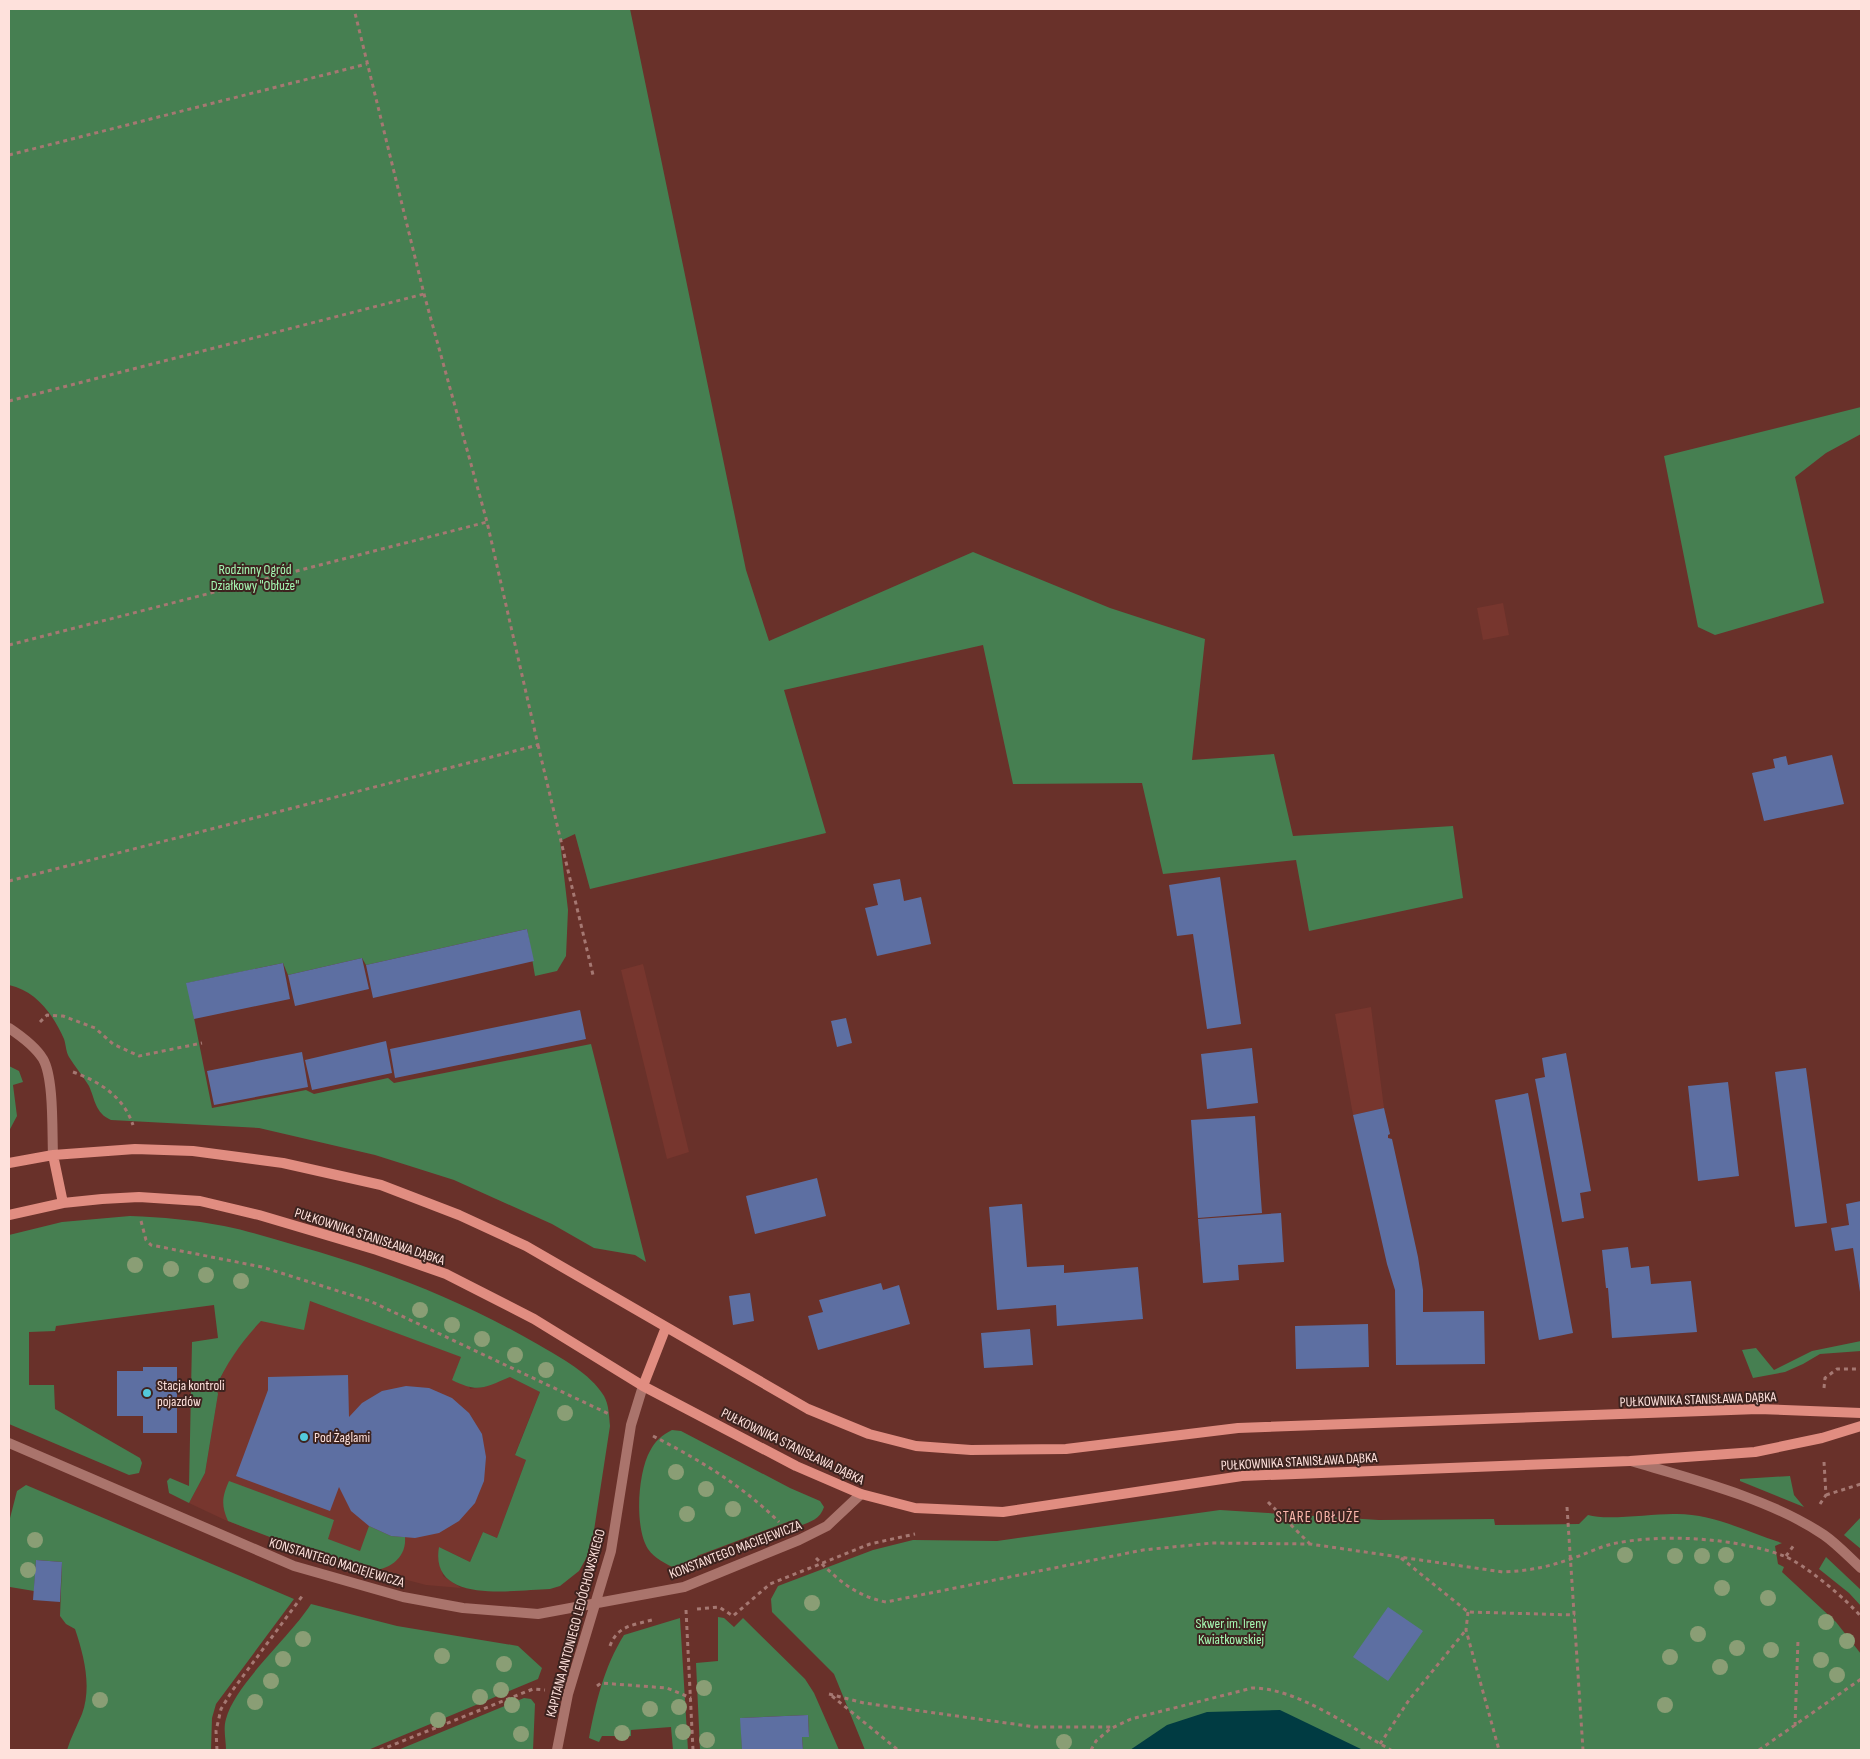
<svg xmlns="http://www.w3.org/2000/svg" width="1870" height="1759" font-family="'Sofia Sans Condensed',sans-serif">
<style>
.built{fill:#77362e}
.green{fill:#467f51}
.water{fill:#003b42}
.building{fill:#5d6fa2}
.lines{fill:none;stroke-linecap:round;stroke-linejoin:round}
.path{stroke:#a57872;stroke-width:3;stroke-dasharray:4 4;stroke-linecap:butt}
.lane{stroke:#aa746c;stroke-width:10}
.street{stroke:#aa746c;stroke-width:10}
.secondary{stroke:#e18d81;stroke-width:10}
.tree{fill:#8a9e75}
.poi-dot{fill:#53cadc;stroke:#3d231f;stroke-width:2}
.labels{text-anchor:middle;stroke-width:4;stroke-linejoin:round;paint-order:stroke}
.park-label{font-size:14px;fill:#a5f8b3;stroke:#3d231f}
.street-label{font-size:14px;fill:#fee1dc;stroke:#3d231f}
.poi-label{font-size:14px;fill:#fee1dc;stroke:#3d231f;text-anchor:start}
.neighbourhood-label{font-size:15px;letter-spacing:1px;fill:#fcb7ac;stroke:#3d231f}
</style>
<rect width="100%" height="100%" fill="#69312a"/>
<path class="built" d="M1503,603L1509,635L1483,640L1477,608Z
M643,964L689,1152L667,1159L621,970Z
M1371,1007L1384,1108L1353,1115L1335,1014Z
M310,1301L462,1357L470,1389L484,1387L510,1377L540,1392L515,1454L526,1460L497,1538L483,1532L470,1562L439,1547L443,1576L461,1588L426,1585L332,1560L225,1520L189,1503L205,1473L218,1394L216,1387L229,1361L244,1339L261,1321Z"/>
<path class="green" d="M9,9H630L746,570L769,641L973,552L1110,608L1205,639L1192,760L1274,754L1293,836L1453,826L1463,898L1309,931L1296,860L1163,874L1142,783L1013,784L983,645L784,690L826,833L590,889L575,834L560,841L568,910L566,956L557,971L535,976L527,929L366,965L362,958L288,975L283,963L187,983L212,1108L306,1090L314,1094L388,1078L394,1083L591,1044L646,1262L635,1255L594,1248L552,1224L454,1180L375,1155L259,1128L111,1120C95,1113 95,1099 89,1086C83,1076 75,1067 69,1057C66,1052 66,1045 64,1039C53,1014 36,991 9,985Z
M1861,407V434L1826,453L1795,477L1824,603L1715,635L1698,627L1664,456Z
M9,1066L19,1071L23,1082L13,1085L17,1116L9,1131Z
M130,1216C162,1217 193,1220 224,1226C249,1231 273,1239 298,1246C384,1270 461,1300 539,1345C561,1358 590,1373 604,1396C609,1405 609,1416 610,1426L591,1550L579,1571L560,1586L550,1589C514,1590 429,1605 439,1547L470,1562L483,1532L497,1538L526,1460L515,1455L540,1392L510,1377C484,1388 478,1393 452,1380L461,1357L310,1301L304,1330L261,1321C242,1341 227,1362 216,1387L218,1394L205,1473L189,1503L169,1493L167,1481L170,1478L189,1486L192,1342L218,1338L214,1305L56,1326L55,1331L29,1332V1385H54L55,1409L140,1458L142,1463L139,1473L129,1475L9,1424V1235L62,1222Z
M1861,1341V1351L1820,1354L1803,1364L1785,1372L1753,1378L1742,1350L1756,1348L1774,1370L1812,1351Z
M672,1430L681,1431L790,1488L820,1501L824,1507C820,1520 809,1522 797,1527L790,1521L697,1556L699,1564L676,1569C666,1564 654,1558 648,1549C634,1527 638,1472 650,1451C655,1441 662,1435 672,1430Z
M1790,1476L1794,1495L1804,1507L1740,1481V1479Z
M229,1481L334,1520L328,1539L360,1551L369,1526L391,1536L405,1537C407,1560 385,1573 363,1570C346,1567 328,1559 312,1553C284,1542 256,1532 228,1521C221,1505 222,1497 229,1481Z
M26,1485L294,1599L216,1704L212,1718L211,1750H67C71,1737 77,1726 82,1714C92,1686 84,1656 75,1629L66,1624L60,1616L62,1562L36,1560L34,1591L10,1587L9,1522L17,1491Z
M1220,1510L1379,1520L1494,1519L1495,1525L1579,1524L1588,1515C1608,1521 1655,1513 1677,1514C1714,1514 1747,1532 1782,1543L1775,1546L1778,1564L1784,1567L1782,1572L1836,1622L1861,1654V1750H865L834,1674L772,1612L771,1599L778,1586L873,1550L913,1540L997,1541Z
M1861,1517V1549L1844,1535Z
M1826,1557L1861,1590V1606L1849,1593L1819,1569Z
M311,1604L397,1626L518,1646L542,1668L538,1679L368,1750H226C226,1740 223,1729 226,1719C235,1684 290,1637 311,1604Z
M718,1617L724,1618L734,1627L743,1618L805,1679L814,1693L839,1750H803L802,1737L809,1736L808,1715L741,1718L742,1750H700L696,1663L718,1661Z
M680,1618L688,1750H673L671,1727L631,1730V1736H602L599,1742L589,1738C596,1702 604,1667 624,1635Z
M524,1698L531,1699L535,1704L533,1750H398Z"/>
<path class="water" d="M1280,1710L1363,1750H1130L1167,1725L1207,1712Z"/>
<path class="building" d="M1832,755L1844,804L1764,821L1752,773L1775,768L1773,759L1786,756L1788,765Z
M1220,877L1241,1024L1207,1029L1193,934L1177,936L1169,885Z
M900,879L904,901L921,897L931,944L877,956L865,908L878,905L873,884Z
M527,929L534,961L373,998L366,965Z
M362,958L369,989L295,1006L288,975Z
M283,963L290,999L194,1019L186,983Z
M580,1010L586,1039L395,1078L390,1049Z
M846,1018L852,1043L837,1047L831,1021Z
M386,1041L392,1073L312,1090L305,1060Z
M1252,1048L1258,1103L1207,1109L1201,1054Z
M302,1052L308,1087L214,1105L207,1071Z
M1566,1053L1591,1191L1580,1193L1584,1218L1562,1222L1535,1079L1545,1077L1542,1058Z
M1806,1068L1827,1223L1795,1227L1775,1072Z
M1728,1082L1739,1176L1698,1181L1688,1086Z
M1528,1093L1573,1333L1539,1340L1495,1100Z
M1384,1108L1390,1134L1388,1135V1138L1392,1139L1418,1257L1423,1290V1312L1484,1311L1485,1364L1396,1365L1395,1290L1387,1264L1353,1115Z
M1255,1116L1262,1213L1198,1218L1191,1120Z
M817,1178L826,1216L755,1234L746,1196Z
M1861,1201V1292H1860L1853,1248L1835,1251L1831,1228L1849,1225L1846,1204Z
M1022,1204L1027,1267L1064,1265V1273L1138,1267L1143,1319L1057,1326L1056,1305L997,1310L989,1207Z
M1281,1213L1284,1262L1238,1265L1239,1280L1203,1283L1198,1219Z
M1628,1247L1631,1268L1649,1266L1651,1284L1691,1281L1697,1332L1612,1338L1608,1288H1606L1602,1250Z
M881,1283L883,1290L899,1285L910,1324L818,1350L808,1316L823,1312L819,1300Z
M750,1293L754,1321L733,1325L729,1296Z
M1368,1324L1369,1367L1296,1369L1295,1326Z
M1030,1329L1033,1365L984,1368L981,1333Z
M143,1367H177V1433H143V1416H117V1371H143Z
M348,1375L349,1417L362,1403L382,1391L406,1386L429,1388L452,1398L469,1413L482,1434L486,1457L484,1481L475,1503L459,1521L439,1533L415,1538L391,1536L369,1526L351,1511L339,1487L330,1511L236,1476L268,1390V1377Z
M36,1560L62,1562L60,1602L33,1600Z
M1388,1607L1423,1631L1388,1681L1353,1657Z
M808,1715L809,1737H802L803,1750H742L740,1718Z"/>
<g class="lines">
<path class="path" d="M9,155L367,64
M9,401L424,294
M9,645L487,522
M538,745L593,975
M9,881L538,745L487,522L424,294L354,9
M40,1022L47,1015L63,1016L95,1028L113,1044L139,1056L202,1043
M73,1072C100,1082 123,1096 133,1125
M141,1221L146,1240L151,1245L262,1267L370,1301L609,1414
M1824,1388L1825,1378L1837,1369H1861
M653,1436C698,1459 743,1486 779,1522
M1826,1495L1861,1484
M1268,1502L1310,1544
M1820,1504L1826,1495L1824,1462
M1567,1507L1583,1750
M1786,1556L1794,1545
M816,1558C837,1579 855,1596 886,1602L1143,1550L1212,1543L1310,1544L1503,1572C1528,1571 1549,1567 1573,1558C1586,1554 1599,1547 1612,1544C1662,1533 1737,1538 1784,1556C1803,1563 1849,1601 1861,1617
M1401,1558L1468,1612L1575,1615
M697,1609L719,1607L733,1616L770,1584L870,1544L915,1534
M686,1610L693,1750
M1468,1612L1466,1630L1499,1750
M610,1646C617,1626 633,1625 652,1620
M597,1686L601,1683L667,1688L691,1698
M829,1694L864,1703L1035,1727H1113
M832,1696L898,1750
M1795,1726L1798,1640
M1380,1744L1409,1700L1466,1630
M217,1750L216,1731L221,1709L232,1691L303,1595
M380,1750L533,1689L545,1690
M1091,1750L1096,1741L1110,1729L1131,1719L1252,1688C1298,1688 1351,1728 1391,1750
M1759,1750L1861,1679"/>
<path class="lane" d="M1631,1461C1692,1479 1771,1499 1824,1535C1837,1544 1849,1557 1861,1568"/>
<path class="street" d="M9,1028C21,1036 35,1046 43,1059C54,1078 52,1131 53,1155
M9,1443L294,1566L403,1597L463,1608L538,1614L684,1587L799,1540L827,1526L861,1494
M557,1750L568,1694L611,1551L631,1425L643,1386"/>
<path class="secondary" d="M53,1155L63,1203
M9,1163L53,1155L135,1149L193,1151L283,1163L381,1185L459,1215L526,1246L808,1409L869,1434L916,1446L971,1450L1066,1449L1238,1428L1758,1409L1861,1413
M9,1215L63,1203L102,1199L139,1197L200,1201L259,1215L377,1250L446,1274L534,1319L643,1386L796,1466L861,1494L915,1508L1003,1512L1242,1476L1630,1461L1755,1452L1822,1438L1861,1426
M643,1386L666,1327"/>
</g>
<g class="tree">
<circle cx="135" cy="1265" r="8"/>
<circle cx="171" cy="1269" r="8"/>
<circle cx="206" cy="1275" r="8"/>
<circle cx="241" cy="1281" r="8"/>
<circle cx="420" cy="1310" r="8"/>
<circle cx="452" cy="1325" r="8"/>
<circle cx="482" cy="1339" r="8"/>
<circle cx="515" cy="1355" r="8"/>
<circle cx="546" cy="1370" r="8"/>
<circle cx="565" cy="1413" r="8"/>
<circle cx="676" cy="1472" r="8"/>
<circle cx="706" cy="1489" r="8"/>
<circle cx="733" cy="1509" r="8"/>
<circle cx="687" cy="1514" r="8"/>
<circle cx="35" cy="1540" r="8"/>
<circle cx="1625" cy="1555" r="8"/>
<circle cx="1726" cy="1555" r="8"/>
<circle cx="1675" cy="1556" r="8"/>
<circle cx="1702" cy="1556" r="8"/>
<circle cx="28" cy="1570" r="8"/>
<circle cx="1722" cy="1588" r="8"/>
<circle cx="1768" cy="1598" r="8"/>
<circle cx="812" cy="1603" r="8"/>
<circle cx="1826" cy="1622" r="8"/>
<circle cx="1698" cy="1634" r="8"/>
<circle cx="303" cy="1639" r="8"/>
<circle cx="1847" cy="1641" r="8"/>
<circle cx="1737" cy="1648" r="8"/>
<circle cx="1771" cy="1650" r="8"/>
<circle cx="442" cy="1656" r="8"/>
<circle cx="1670" cy="1657" r="8"/>
<circle cx="283" cy="1659" r="8"/>
<circle cx="1821" cy="1660" r="8"/>
<circle cx="504" cy="1664" r="8"/>
<circle cx="1720" cy="1667" r="8"/>
<circle cx="1837" cy="1675" r="8"/>
<circle cx="271" cy="1681" r="8"/>
<circle cx="704" cy="1688" r="8"/>
<circle cx="501" cy="1690" r="8"/>
<circle cx="480" cy="1697" r="8"/>
<circle cx="100" cy="1700" r="8"/>
<circle cx="255" cy="1702" r="8"/>
<circle cx="512" cy="1705" r="8"/>
<circle cx="1665" cy="1705" r="8"/>
<circle cx="679" cy="1707" r="8"/>
<circle cx="650" cy="1709" r="8"/>
<circle cx="438" cy="1720" r="8"/>
<circle cx="683" cy="1732" r="8"/>
<circle cx="622" cy="1733" r="8"/>
<circle cx="521" cy="1734" r="8"/>
<circle cx="707" cy="1740" r="8"/>
<circle cx="1064" cy="1742" r="8"/>
</g>
<g class="poi-dot">
<circle cx="147" cy="1393" r="5"/>
<circle cx="304" cy="1437" r="5"/>
</g>
<g class="labels">
<g class="park-label">
<text x="255" y="574">Rodzinny Ogród<tspan x="255" dy="16">Działkowy "Obłuże"</tspan></text>
<text x="1231" y="1628">Skwer im. Ireny<tspan x="1231" dy="16">Kwiatkowskiej</tspan></text>
</g>
<g class="street-label">
<text transform="translate(370 1236) rotate(18)" y="5">PUŁKOWNIKA STANISŁAWA DĄBKA</text>
<text transform="translate(1698 1399) rotate(-2)" y="5">PUŁKOWNIKA STANISŁAWA DĄBKA</text>
<text transform="translate(793 1446) rotate(26)" y="5">PUŁKOWNIKA STANISŁAWA DĄBKA</text>
<text transform="translate(1299 1461) rotate(-3)" y="5">PUŁKOWNIKA STANISŁAWA DĄBKA</text>
<text transform="translate(735 1549) rotate(-21)" y="5">KONSTANTEGO MACIEJEWICZA</text>
<text transform="translate(337 1562) rotate(17)" y="5">KONSTANTEGO MACIEJEWICZA</text>
<text transform="translate(575 1623) rotate(-75)" y="5">KAPITANA ANTONIEGO LEDÓCHOWSKIEGO</text>
</g>
<g class="poi-label">
<text x="157" y="1390">Stacja kontroli<tspan x="157" dy="16">pojazdów</tspan></text>
<text x="314" y="1442">Pod Żaglami</text>
</g>
<g class="neighbourhood-label">
<text x="1318" y="1522">STARE OBŁUŻE</text>
</g>
</g>
<rect width="1870" height="1759" fill="none" stroke="#fee1dc" stroke-width="20"/>
</svg>
